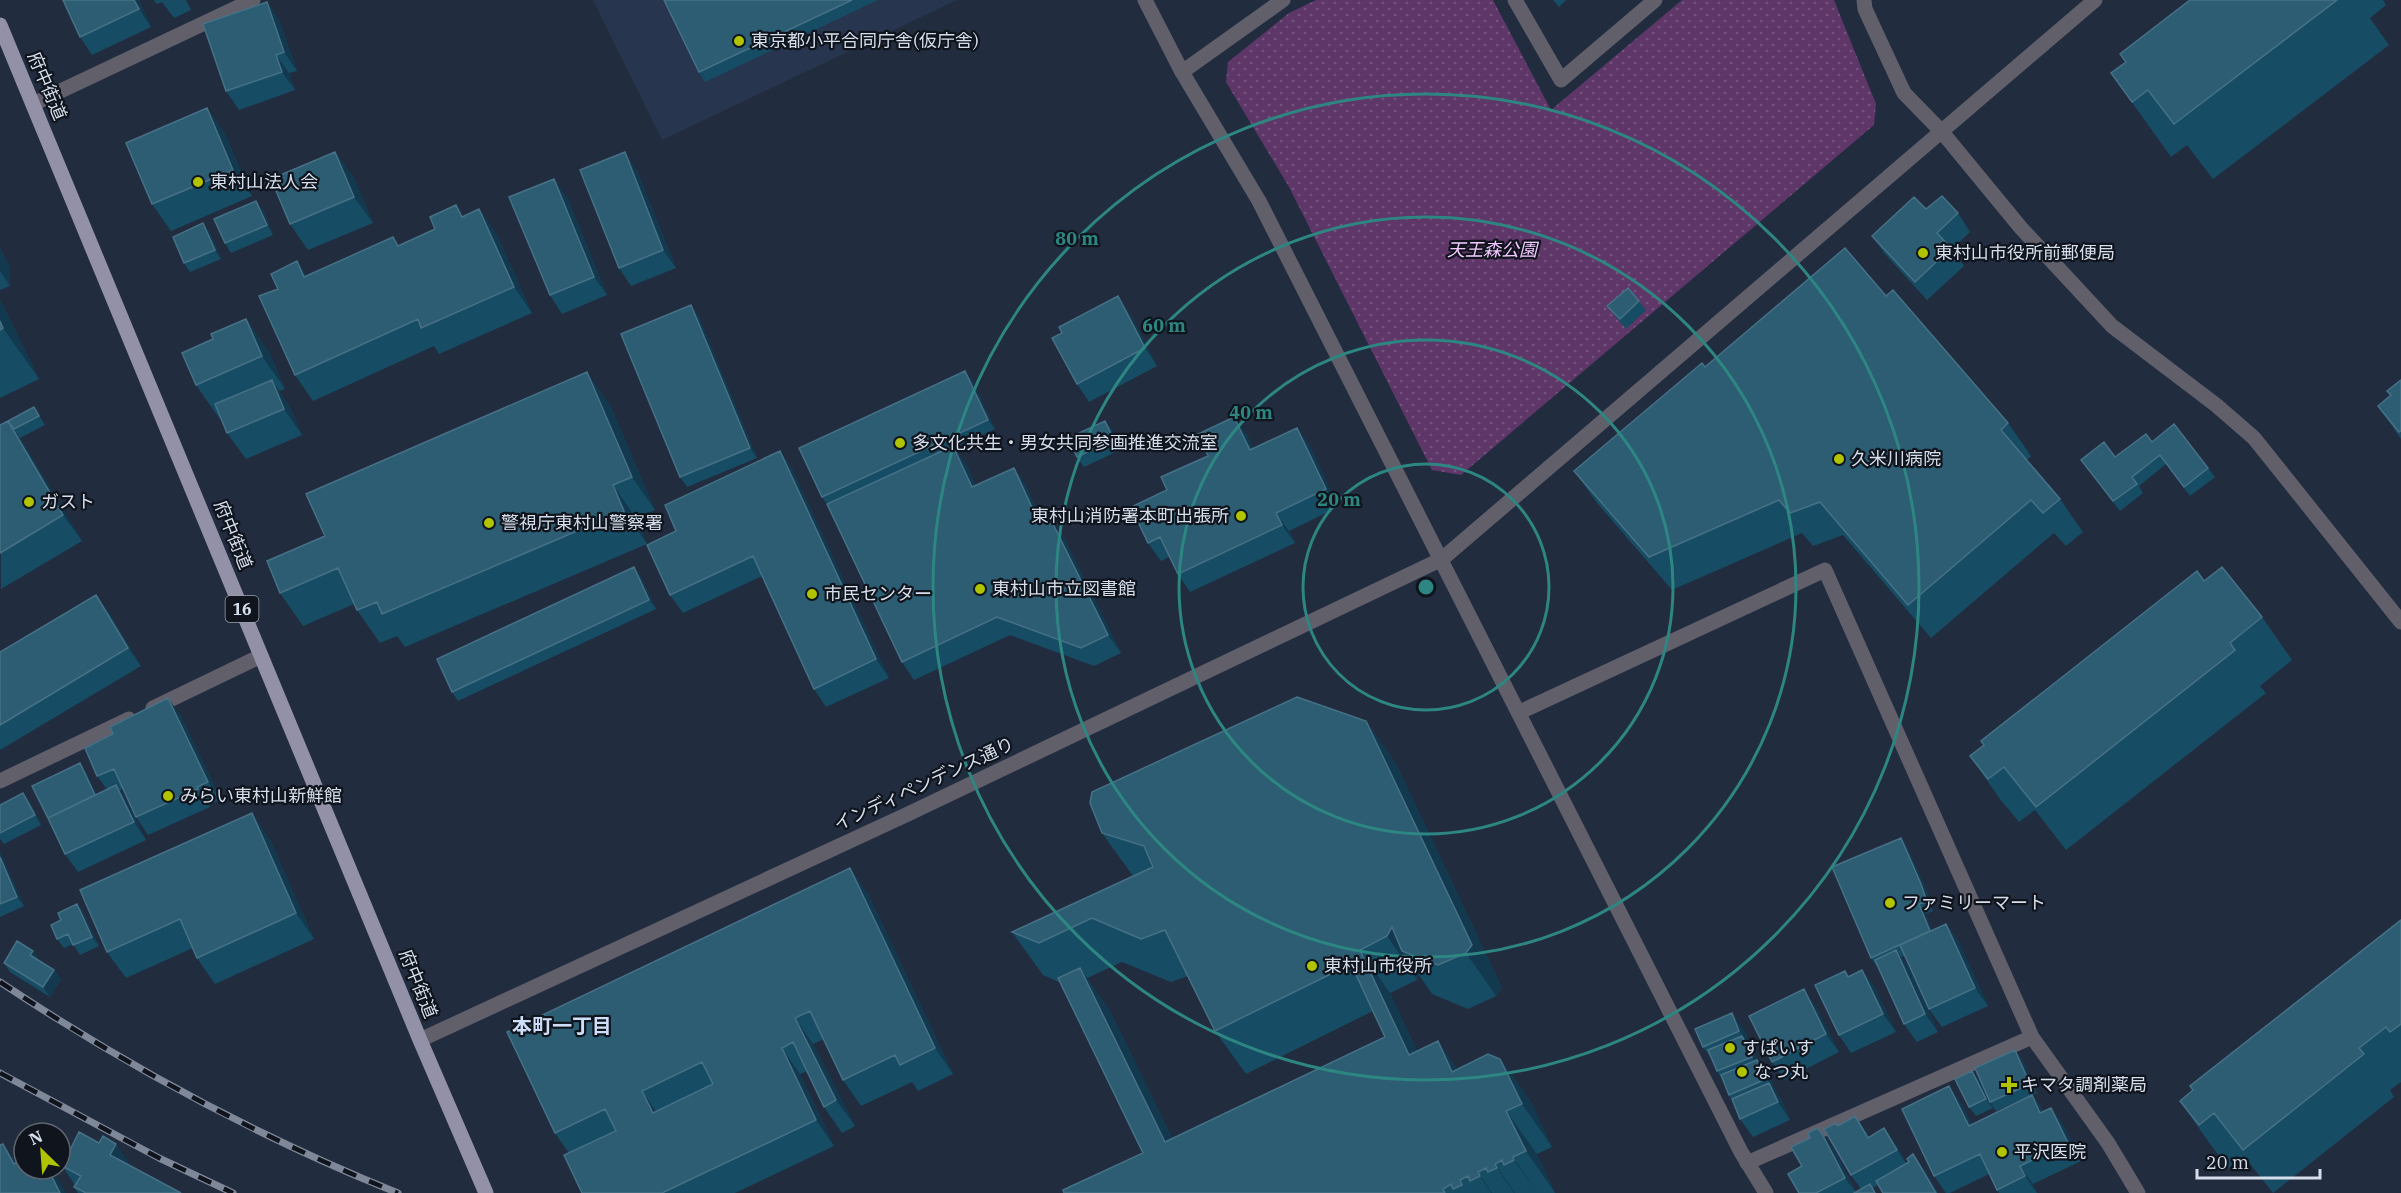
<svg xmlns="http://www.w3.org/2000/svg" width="2401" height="1193" font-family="'IBM Plex Serif','Noto Sans JP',serif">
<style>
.built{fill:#27354e}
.park{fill:url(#park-dots)}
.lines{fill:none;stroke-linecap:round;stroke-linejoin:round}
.minor{stroke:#605f6a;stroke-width:15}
.tertiary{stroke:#605f6a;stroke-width:15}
.primary{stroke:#9391a7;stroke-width:15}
.rail-casing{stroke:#7f8898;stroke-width:7}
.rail{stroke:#0f141d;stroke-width:4.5;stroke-dasharray:14;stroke-linecap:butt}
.wall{fill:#174d64;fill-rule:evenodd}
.shaded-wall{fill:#13394f}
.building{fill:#2c5d73;stroke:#467186;stroke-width:1.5;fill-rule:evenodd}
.ring{fill:none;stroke:#2d8681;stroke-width:3}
.poi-dot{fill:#b0c500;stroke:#0f141d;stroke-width:2}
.labels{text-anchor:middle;stroke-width:4.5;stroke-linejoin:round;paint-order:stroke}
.shield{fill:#0f141d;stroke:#9aa1ad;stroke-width:1.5}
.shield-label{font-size:16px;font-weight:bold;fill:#d6deeb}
.poi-label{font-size:18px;fill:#d6deeb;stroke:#0f141d;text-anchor:start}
.street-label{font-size:18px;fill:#d6deeb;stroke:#0f141d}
.park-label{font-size:18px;font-style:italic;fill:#f3c8fe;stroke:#0f141d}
.neighbourhood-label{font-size:20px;font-weight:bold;fill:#cfdef8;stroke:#0f141d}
.centre{fill:#2d8681;stroke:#0f141d;stroke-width:3}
.ring-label{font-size:18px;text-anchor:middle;font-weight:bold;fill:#2d8681;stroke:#0f141d;stroke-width:4.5;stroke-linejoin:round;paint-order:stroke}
</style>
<defs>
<pattern id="park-dots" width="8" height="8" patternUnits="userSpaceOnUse" patternTransform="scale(1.5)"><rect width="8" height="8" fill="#5e3668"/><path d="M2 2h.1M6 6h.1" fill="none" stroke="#74537e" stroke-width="1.8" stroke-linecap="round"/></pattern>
</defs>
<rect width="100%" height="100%" fill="#212c3f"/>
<path class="built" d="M593,0H957L662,140Z"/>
<path class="park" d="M1316,0H1493L1551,110L1682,0H1834L1876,104L1874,125L1461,475L1432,470L1289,187L1226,82L1228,62L1289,13Z"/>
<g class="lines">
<path class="minor" d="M1515,0L1561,80L1655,0
M1864,0L1865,9L1904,93L1942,132
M1182,72L1283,0
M33,104L253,0
M153,708L261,656
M1520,712L1825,570L2032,1037L2108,1143L2138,1193
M0,781L129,719
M1747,1163L2032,1037"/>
<path class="tertiary" d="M1145,0L1182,72L1259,201L1741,1152L1766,1193
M1942,132L2021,228L2112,326L2216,405L2254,438L2401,622
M420,1040L908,814L1442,559L2095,0"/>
<path class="primary" d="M0,25L420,1040L486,1193"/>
<defs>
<path id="rail" d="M0,982C125,1065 258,1137 398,1193
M0,1073L159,1158L233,1193"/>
</defs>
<use href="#rail" class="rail-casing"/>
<use href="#rail" class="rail"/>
</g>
<path class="wall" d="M139,0L151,27L92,55L80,37Z
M154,0H186L191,10L174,18L162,2L157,4Z
M664,0H878L705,82L699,72Z
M1553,0H1566L1559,7Z
M2190,0H2383L2386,5L2370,18L2389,45L2213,179L2187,145L2171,157L2111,73L2125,62L2120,54Z
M267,2L279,20L297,71L289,73L295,90L239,110L226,91Z
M207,108L225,134L252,196L171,231L152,204Z
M335,152L354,178L373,223L308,250L290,224Z
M637,171L676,268L631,286L619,268Z
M567,197L607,295L562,314L550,295Z
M479,209L497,235L532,313L439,354L434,346L313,401L295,375L307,276L399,246Z
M1926,209L1958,213L1970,232L1952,249L1964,266L1927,300L1885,254L1872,236Z
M263,210L273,235L231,253L225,243Z
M210,233L221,259L190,272L184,263Z
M0,248L10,268V286L0,290Z
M1118,296L1130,314L1157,366L1089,402L1077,384L1062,333Z
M1886,296L2008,423L2031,456L2027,460L2060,499L2083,532L2066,546L2054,533L1931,638L1843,535L1813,546L1802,533L1672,590L1598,504L1574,471L1705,367Z
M0,301L4,307L39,379L0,398Z
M1639,301L1646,310L1626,329L1614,315L1607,306Z
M698,315L757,458L687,487L680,477Z
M246,319L269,352L285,389L279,391L290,407L302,435L246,459L227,433L221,417L219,418L196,385L213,339Z
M972,380L995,429L954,448L966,464L976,486L1014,468L1026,486L1043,523L1051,520L1064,538L1121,653L1094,666L1010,635L914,680L902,662L829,507L822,497Z
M2401,380V439L2378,406L2391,396Z
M610,405L655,510L636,518L647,544L405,647L397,636L380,643L357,610L354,604L303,626L280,593L325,536Z
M34,407L45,425L20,438L82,541L1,589L0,425Z
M1105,421L1112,430L1120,450L1084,467L1077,457Z
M1297,428L1310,446L1338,507L1289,531L1295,543L1190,592L1178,574L1169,557L1161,561L1148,543L1167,490L1208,456L1247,435L1253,448Z
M2152,442L2208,468L2215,477L2190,496L2166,464L2139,486L2143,493L2120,511L2081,460L2115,457Z
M780,451L792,469L889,678L826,707L814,689L762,576L683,613L670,595L676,531Z
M641,577L656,609L458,701L452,692Z
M2204,581L2262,617L2292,660L2260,686L2266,693L2066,850L2035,810L2019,822L2000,799L1970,756Z
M109,613L141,666L0,750V652Z
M181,716L221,800L209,805L210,807L148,835L136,817L123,789L120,790L128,803L146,840L78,872L65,854L80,763L86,773L96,794L107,789L97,776Z
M1366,721L1396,764L1502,988L1496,996L1468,1009L1432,994L1419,975L1417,980L1390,993L1417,1051L1457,1069L1500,1059L1531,1102L1552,1147L1537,1154L1555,1193H1064L1143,1153L1061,983L1043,975L1012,932L1133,876L1102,833ZM1122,962L1171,982L1188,976L1215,1031L1246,1074L1373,1011L1385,1037L1172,1138L1110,1011L1087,978Z
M30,803L41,825L4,844L0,839V805Z
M1901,838L1907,847L1928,894L1933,911L1925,914L1932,930L1946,924L1959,942L1988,1006L1942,1027L1929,1009L1905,956L1901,957L1909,968L1938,1032L1917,1042L1904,1024L1878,968L1871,958Z
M270,840L314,939L215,984L197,958L193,948L126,978L107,952Z
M0,852L24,906L0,917Z
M868,894L953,1074L918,1091L912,1082L861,1106L843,1080L824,1039L813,1044L855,1126L842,1133L824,1107L807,1071L800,1074L834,1146L735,1193H582L569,1153L555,1133Z
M77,904L84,914L99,946L80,955L73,944L64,948L57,939L61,920Z
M2401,920V1082L2390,1090L2394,1097L2273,1193L2244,1156L2229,1168L2210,1144L2180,1101Z
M33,951L39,961L54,970L61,979L50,997L10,972L4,963Z
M1862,970L1875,988L1896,1032L1851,1053L1839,1035L1845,971L1849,976Z
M1816,1007L1839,1052L1784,1080L1772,1062Z
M1695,1029L1745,1031L1752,1049L1758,1061L1770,1078L1777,1094L1782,1101L1790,1120L1753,1137L1740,1119L1722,1079L1717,1071L1712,1059L1703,1047Z
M2022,1059L2037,1093L1996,1111L1990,1102Z
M1979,1080L1993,1108L1976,1116L1969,1107Z
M2032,1095L2043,1111L2051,1108L2064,1126L2081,1161L2033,1184L2037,1193H1999L1989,1174L1950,1193H1946L1934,1176L1962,1104L1972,1125Z
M1838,1126L1897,1146L1906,1163L1909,1162L1913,1154L1926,1172L1938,1193H1883L1878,1185L1873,1188L1876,1193H1799L1802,1166L1821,1132L1834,1150L1856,1192L1861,1189L1851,1175Z
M62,1166L132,1167L181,1193H78L74,1187L75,1185Z"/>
<path class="shaded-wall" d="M134,0H139L151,27L139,9Z
M267,2L279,20L297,71L284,52Z
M276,55L289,73L295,90L282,72Z
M207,108L225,134L252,196L233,170Z
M335,152L354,178L373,223L354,197Z
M625,152L637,171L676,268L663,250Z
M554,179L567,197L607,295L594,277Z
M256,201L263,210L273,235L267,225Z
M479,209L497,235L532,313L514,287Z
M203,223L210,233L221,259L215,250Z
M0,248L10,268V286L0,271Z
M297,261L315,288L304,277Z
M1118,296L1130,314L1157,366L1145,348Z
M0,301L4,307L39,379L3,328L0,321Z
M691,305L698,315L757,458L750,448Z
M246,319L269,352L285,389L262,356Z
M965,371L972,380L995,429L988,420Z
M587,372L610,405L655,510L632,477Z
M272,380L290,407L302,435L284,409Z
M1234,417L1247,435L1262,468L1250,450Z
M8,421L26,447L82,541L63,515Z
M1105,421L1112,430L1120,450L1114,440Z
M1297,428L1310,446L1338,507L1326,489Z
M953,446L966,464L985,505L972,487Z
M780,451L792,469L889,678L876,659Z
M1014,468L1026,486L1052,543L1040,525Z
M613,485L636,518L647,544L624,511Z
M1276,513L1289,531L1295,543L1282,525Z
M1051,520L1064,538L1121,653L1108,635Z
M634,567L641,577L656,609L649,600Z
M96,595L109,613L141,666L128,648Z
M168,698L181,716L221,800L208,782Z
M1366,721L1396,764L1502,988L1496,996L1466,953Z
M80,763L86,773L103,807L96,797Z
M116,785L128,803L146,840L134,822Z
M23,793L30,803L41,825L35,815Z
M252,813L270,840L314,939L296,913Z
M1901,838L1907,847L1928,894L1933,911L1927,902Z
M0,852L24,906L17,897L0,857Z
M850,868L868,894L953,1074L935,1048Z
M77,904L84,914L99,946L92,937Z
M1919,904L1925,914L1937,942L1931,932Z
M1946,924L1959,942L1988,1006L1975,988Z
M1392,927L1402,951L1419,975L1417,980L1387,936Z
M1360,950L1390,993L1439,1098L1409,1055Z
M1896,950L1909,968L1938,1032L1925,1014Z
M33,951L39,961L30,955Z
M1080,968L1110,1011L1195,1185L1165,1142Z
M54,970L61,979L50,997L43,987Z
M1862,970L1875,988L1896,1032L1883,1014Z
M1804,989L1816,1007L1839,1052L1826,1034Z
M1732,1013L1745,1031L1752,1049L1739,1031Z
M795,1018L813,1044L855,1126L836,1100Z
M1742,1036L1770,1078L1777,1094L1782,1101L1790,1120L1778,1102L1771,1086L1752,1057Z
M1438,1041L1468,1084L1452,1072Z
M782,1048L800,1074L834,1146L816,1120Z
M2015,1050L2022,1059L2037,1093L2030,1084Z
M1500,1059L1531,1102L1552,1147L1522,1104Z
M1972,1071L1979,1080L1993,1108L1986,1099Z
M1949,1086L1962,1104L1982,1144L1969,1126Z
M642,1091L660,1117L653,1113Z
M2032,1095L2044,1114L2040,1113Z
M2051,1108L2064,1126L2081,1161L2068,1143Z
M1506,1111L1537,1154L1555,1193L1526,1151Z
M1855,1116L1868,1134L1881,1156L1868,1138Z
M1884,1128L1897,1146L1909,1168L1897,1150Z
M1821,1132L1834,1150L1856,1193L1845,1178Z
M3,1144L26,1176L14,1164Z
M116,1144L146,1187L110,1155Z
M1913,1154L1926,1172L1938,1193H1936Z
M1513,1157L1538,1193L1514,1160Z
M1495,1164L1515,1193H1514L1497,1168Z
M2020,1166L2033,1184L2037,1193L2025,1176Z
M48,1169H51L61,1184L66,1193H60Z
M1478,1172L1492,1193H1491L1480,1176Z"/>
<path class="building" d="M63,0H134L139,9L80,37Z
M664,0H852L699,72Z
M2190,0H2337L2174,124L2148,90L2132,102L2111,73L2126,62L2120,54Z
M267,2L284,52L276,55L282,72L226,91L203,24Z
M207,108L233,170L152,204L126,143Z
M335,152L354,197L290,224L271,179Z
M625,152L663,250L619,268L580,170Z
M554,179L594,277L550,295L509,197Z
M1942,196L1958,213L1937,233L1951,248L1915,282L1872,236L1914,197L1926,209Z
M256,201L267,225L225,243L214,219Z
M456,205L462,217L479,209L514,287L421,328L418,319L295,375L259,296L278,289L271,274L297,261L304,277L393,237L398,246L435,229L430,217Z
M203,223L215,250L184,263L173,237Z
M1845,248L1886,296L1893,290L2008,423L2001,430L2060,499L2043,513L2031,500L1908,605L1820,502L1790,513L1779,500L1649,557L1574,471L1702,363L1705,367Z
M1628,288L1639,301L1620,319L1607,306Z
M1118,296L1145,348L1077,384L1052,338L1062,333L1059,327Z
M691,305L750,448L680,477L621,334Z
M246,319L262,356L196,385L182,353L213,339L211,334Z
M0,321L3,328L0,330Z
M965,371L988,420L822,497L799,448Z
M587,372L632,477L613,485L624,511L382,614L377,602L357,610L338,568L280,593L267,561L325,536L306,494Z
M272,380L284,409L227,433L215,404Z
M2401,380V431L2399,432L2378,406L2391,395L2387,391Z
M34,407L39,416L14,429L8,421Z
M1234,417L1250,450L1297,428L1326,489L1276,513L1282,525L1178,574L1160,537L1148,543L1131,507L1167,490L1161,477L1208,456L1198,434Z
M8,421L63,515L0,553V425Z
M1105,421L1114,440L1077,457L1068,438Z
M2174,424L2208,468L2184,487L2160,455L2132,477L2137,484L2113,501L2081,460L2104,442L2115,457L2146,434L2152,442Z
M953,446L972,487L1014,468L1040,525L1051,520L1108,635L1081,648L997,617L902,662L827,504Z
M780,451L876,659L814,689L753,556L670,595L647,545L676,531L665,505Z
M634,567L649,600L452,692L437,659Z
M2222,567L2262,617L2230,643L2235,650L2036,807L2004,767L1988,779L1970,756L1984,745L1981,741L2197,571L2204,581Z
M96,595L128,648L0,725V652Z
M1297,697L1366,721L1472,945L1466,953L1438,965L1402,951L1392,927L1387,936L1360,950L1409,1055L1438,1041L1452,1072L1488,1054L1500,1059L1522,1104L1506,1111L1526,1151L1513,1157L1514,1160L1504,1165L1502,1160L1495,1164L1497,1168L1488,1172L1486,1168L1478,1172L1480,1176L1470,1181L1468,1176L1460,1180L1462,1185L1453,1189L1451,1184L1443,1189L1445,1193H1064L1063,1190L1143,1153L1058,978L1080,968L1165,1142L1385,1037L1351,964L1215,1031L1165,930L1141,939L1092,918L1039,943L1012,932L1153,867L1144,846L1102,833L1090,803L1092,792Z
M168,698L208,782L197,787L198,789L136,817L114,769L97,776L85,748L113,734L110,727Z
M80,763L95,795L48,818L32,786Z
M116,785L134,822L65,854L48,818Z
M23,793L35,815L0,833V805Z
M252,813L296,913L197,958L180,919L107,952L80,890Z
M1901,838L1921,884L1927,902L1919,904L1930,931L1871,958L1832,867Z
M0,857L17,897L0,904Z
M850,868L935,1048L900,1065L895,1055L843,1080L810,1011L795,1018L836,1100L824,1107L793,1042L782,1048L816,1120L662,1193H582L564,1155L616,1131L605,1109L555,1133L507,1032ZM702,1062L713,1084L653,1113L642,1091Z
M77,904L92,937L73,945L68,934L57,939L51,925L61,920L58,913Z
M2401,920V1024L2390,1032L2386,1027L2359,1048L2364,1054L2243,1150L2214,1113L2199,1125L2180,1101L2193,1090L2190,1086Z
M1946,924L1975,988L1929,1009L1900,945Z
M17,941L33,951L30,955L54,970L43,987L4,963Z
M1896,950L1925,1014L1904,1024L1875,960Z
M1862,970L1883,1014L1839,1035L1815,985L1845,971L1848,977Z
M1804,989L1826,1034L1772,1062L1749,1016Z
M1732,1013L1739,1031L1703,1047L1695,1029Z
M1742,1036L1752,1057L1717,1071L1708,1050Z
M2015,1050L2030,1084L1990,1102L1975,1068Z
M1757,1060L1766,1079L1729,1095L1721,1075Z
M1972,1071L1986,1099L1969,1107L1955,1079Z
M1769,1083L1778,1102L1740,1119L1732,1099Z
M1949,1086L1969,1126L2032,1095L2040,1113L2051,1108L2068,1143L2020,1166L2025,1176L1997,1190L1980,1154L1934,1176L1902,1109Z
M1855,1116L1868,1138L1884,1128L1897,1150L1851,1175L1824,1129L1836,1123L1838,1126Z
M1817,1128L1821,1132L1845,1178L1816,1193H1799L1788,1174L1802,1166L1791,1147L1810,1138L1808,1133Z
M79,1132L99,1143L103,1136L116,1144L110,1155L181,1193H86L74,1187L81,1176L62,1166Z
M3,1144L14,1164L24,1159V1169H48L60,1193H0V1145Z
M1913,1154L1936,1193H1883L1876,1181L1909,1162L1907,1159Z
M1870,1184L1875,1193H1854Z"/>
<g class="ring">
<circle cx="1426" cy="587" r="123"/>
<circle cx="1426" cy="587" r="247"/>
<circle cx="1426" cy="587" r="370"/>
<circle cx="1426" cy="587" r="493"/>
</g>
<g class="poi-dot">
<circle cx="739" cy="41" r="6"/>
<circle cx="198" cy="182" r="6"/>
<circle cx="1923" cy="253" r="6"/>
<circle cx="900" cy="443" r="6"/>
<circle cx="1839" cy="459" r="6"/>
<circle cx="29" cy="502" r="6"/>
<circle cx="1241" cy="516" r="6"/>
<circle cx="489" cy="523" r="6"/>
<circle cx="980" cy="589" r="6"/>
<circle cx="812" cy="594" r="6"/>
<circle cx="168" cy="796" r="6"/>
<circle cx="1890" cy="903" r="6"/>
<circle cx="1312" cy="966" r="6"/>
<circle cx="1730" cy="1048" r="6"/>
<circle cx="1742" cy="1072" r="6"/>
<path d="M2006 1076h6v6h6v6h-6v6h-6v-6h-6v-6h6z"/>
<circle cx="2002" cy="1152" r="6"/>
</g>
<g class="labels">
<rect class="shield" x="225.5" y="596" width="33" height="26" rx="4.5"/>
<g class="shield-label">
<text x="242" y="615">16</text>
</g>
<g class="poi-label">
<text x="751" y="47">東京都小平合同庁舎(仮庁舎)</text>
<text x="210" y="188">東村山法人会</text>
<text x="1935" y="259">東村山市役所前郵便局</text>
<text x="912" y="449">多文化共生・男女共同参画推進交流室</text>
<text x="1851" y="465">久米川病院</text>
<text x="41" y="508">ガスト</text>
<text x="1229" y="522" text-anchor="end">東村山消防署本町出張所</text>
<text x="501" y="529">警視庁東村山警察署</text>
<text x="992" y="595">東村山市立図書館</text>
<text x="824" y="600">市民センター</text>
<text x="180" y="802">みらい東村山新鮮館</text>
<text x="1902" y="909">ファミリーマート</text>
<text x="1324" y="972">東村山市役所</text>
<text x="1742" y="1054">すぱいす</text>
<text x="1754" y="1078">なつ丸</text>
<text x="2021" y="1091">キマタ調剤薬局</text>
<text x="2014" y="1158">平沢医院</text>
</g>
<g class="street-label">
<text transform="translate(47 86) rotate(67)" y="6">府中街道</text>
<text transform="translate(233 535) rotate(68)" y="6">府中街道</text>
<text transform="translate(924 784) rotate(-25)" y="6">インディペンデンス通り</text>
<text transform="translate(418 984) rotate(68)" y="6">府中街道</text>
</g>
<g class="park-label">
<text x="1492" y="256">天王森公園</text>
</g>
<g class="neighbourhood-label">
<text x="562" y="1033">本町一丁目</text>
</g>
</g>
<circle cx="1426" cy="587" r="9" class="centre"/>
<g class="ring-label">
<text x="1077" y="245">80 m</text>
<text x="1164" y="332">60 m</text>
<text x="1251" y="419">40 m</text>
<text x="1339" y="506">20 m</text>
</g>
<g transform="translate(42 1151) rotate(335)"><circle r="28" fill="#0f141d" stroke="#5f656f" stroke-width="1.5"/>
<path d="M0-4.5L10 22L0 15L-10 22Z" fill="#b0c500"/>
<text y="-9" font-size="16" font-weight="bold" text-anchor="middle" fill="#d6deeb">N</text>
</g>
<path d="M2197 1169v9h123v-9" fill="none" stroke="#d6deeb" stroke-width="3"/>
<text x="2206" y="1169" font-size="18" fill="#d6deeb" stroke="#0f141d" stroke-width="4.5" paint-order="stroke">20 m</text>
</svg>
